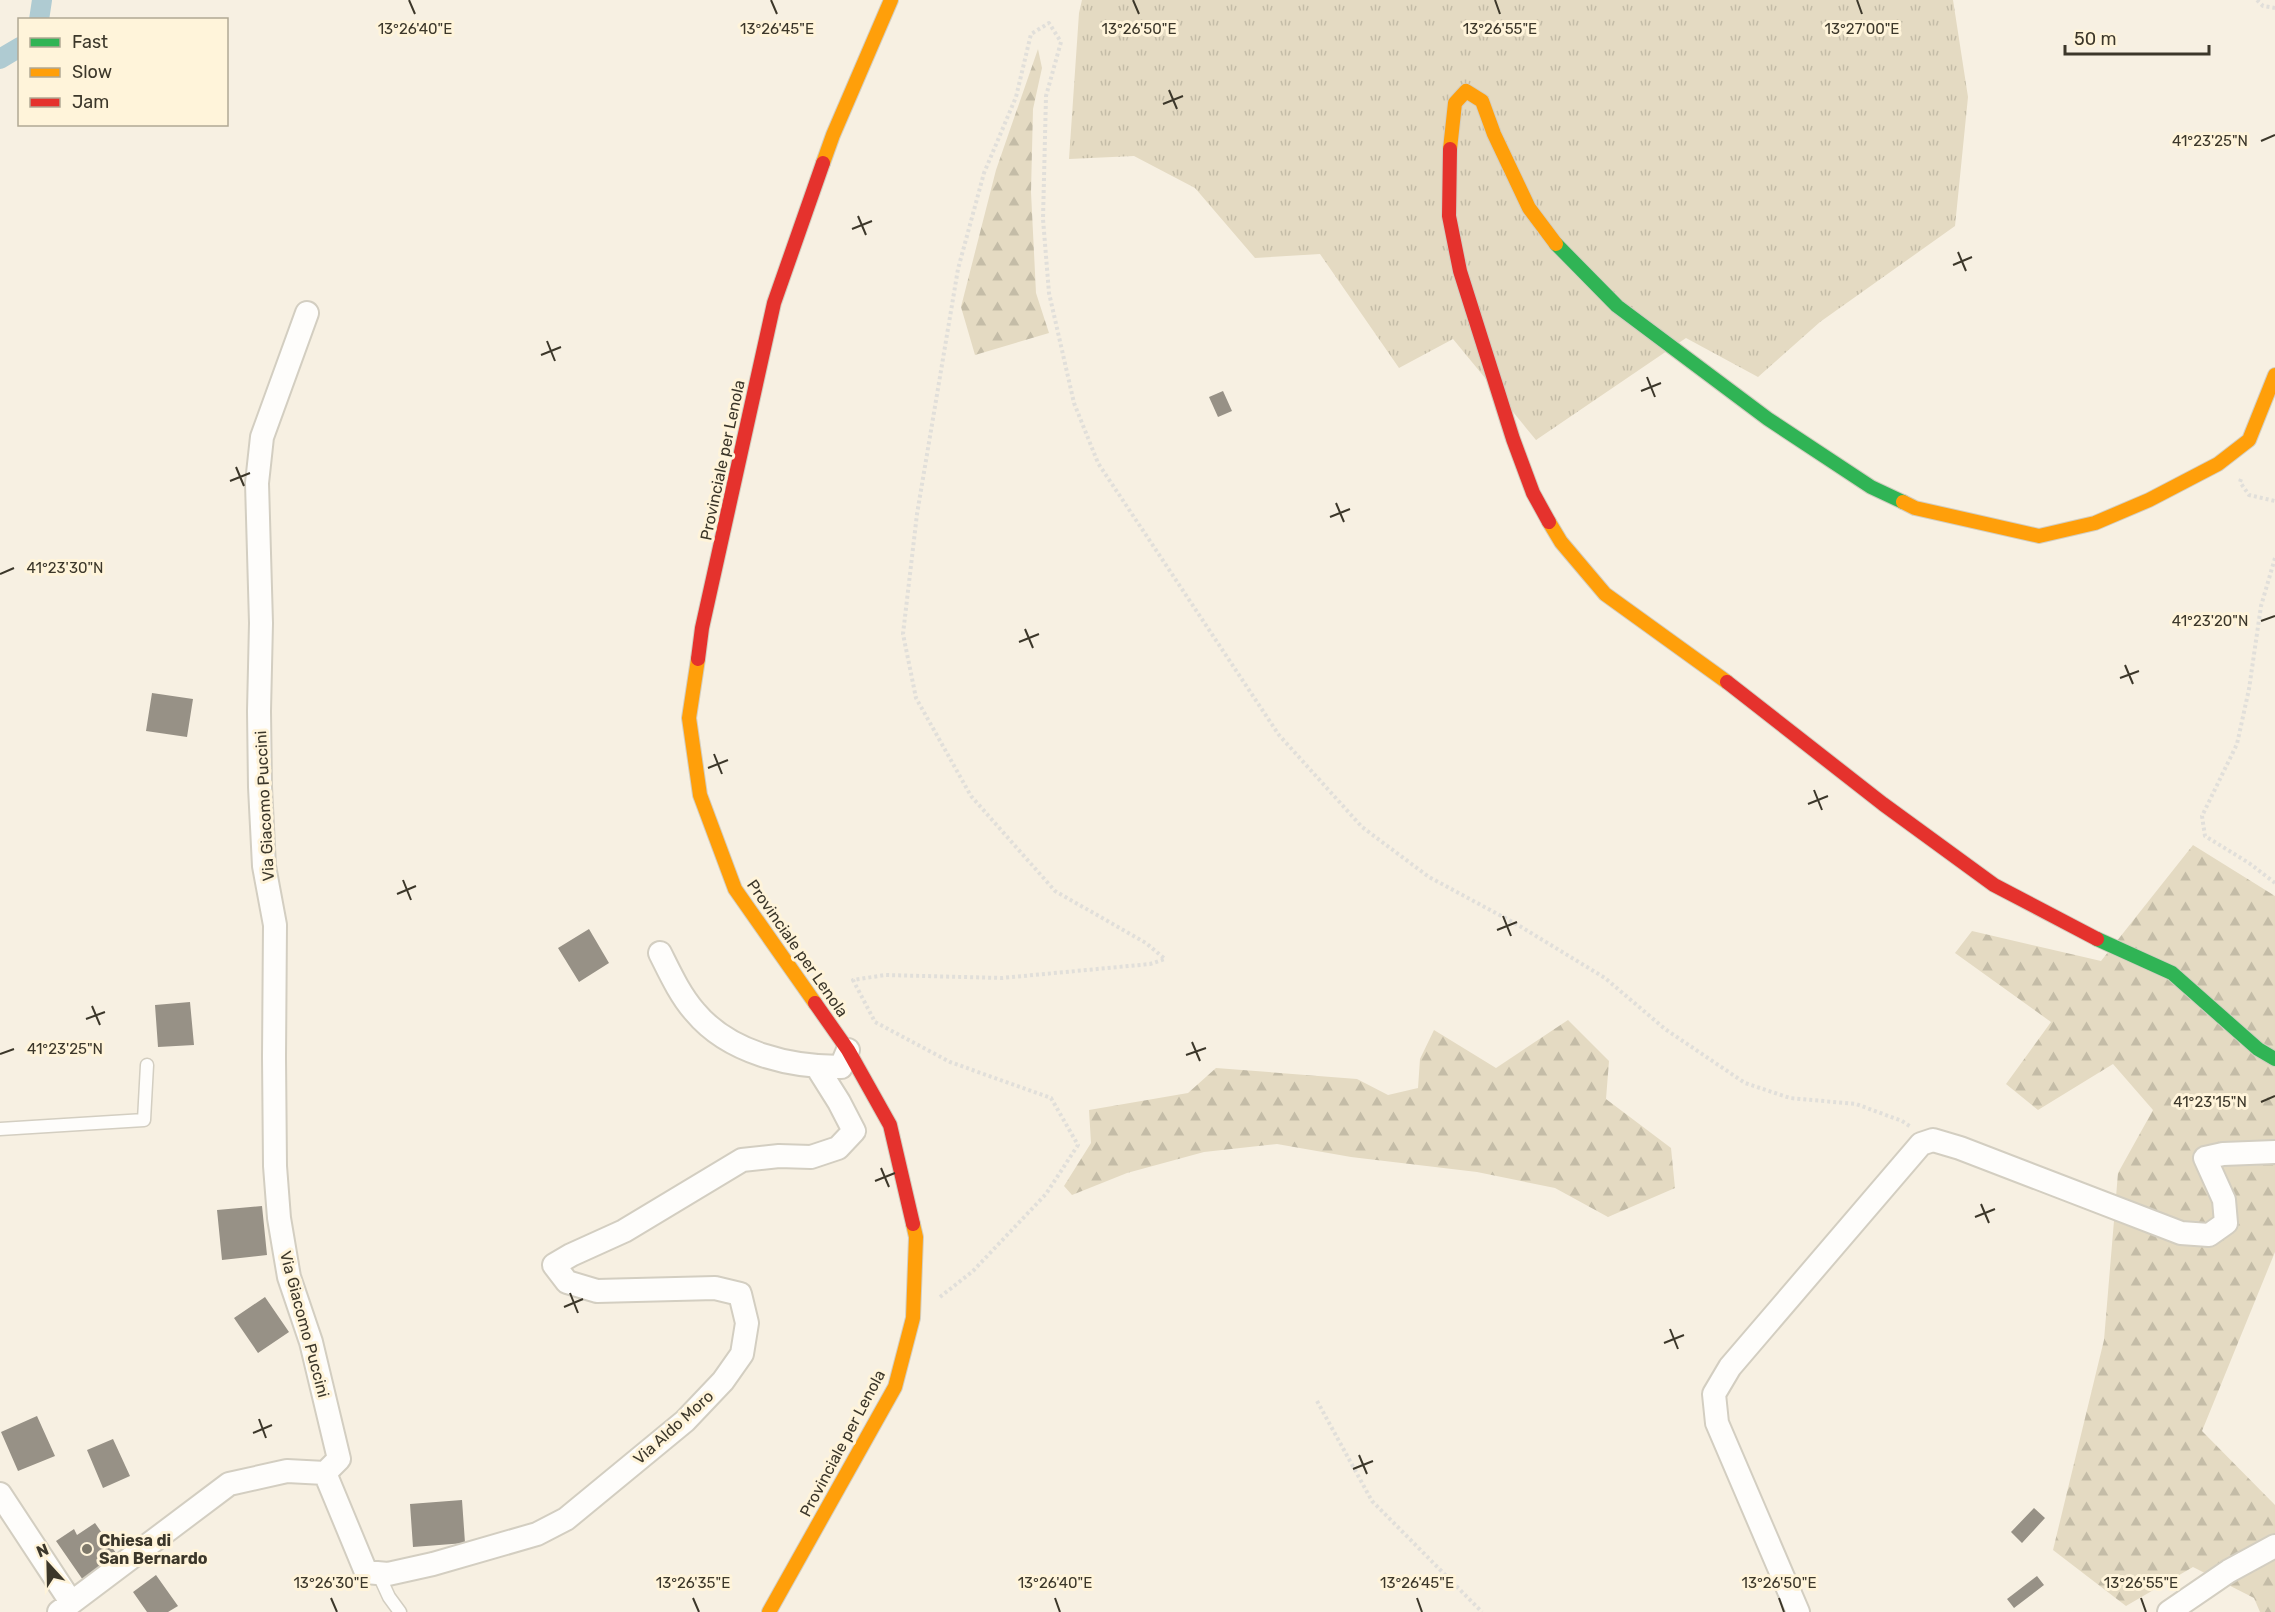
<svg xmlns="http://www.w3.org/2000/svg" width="2275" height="1612" font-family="Rubik,sans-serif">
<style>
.grass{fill:url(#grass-tufts)}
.forest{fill:url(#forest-firs)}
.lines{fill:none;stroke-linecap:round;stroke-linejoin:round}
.canal{stroke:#afcbd2;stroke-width:20}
.building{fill:#979186}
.lane-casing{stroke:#d3cec1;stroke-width:15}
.street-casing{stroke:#d3cec1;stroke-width:26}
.fast-casing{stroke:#d3cec1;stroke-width:16}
.slow-casing{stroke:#d3cec1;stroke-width:16}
.jam-casing{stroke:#d3cec1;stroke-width:16}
.path{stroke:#e1dfda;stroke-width:4;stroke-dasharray:3 3;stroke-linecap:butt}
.lane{stroke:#fefdfb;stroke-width:12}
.street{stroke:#fefdfb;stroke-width:22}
.fast{stroke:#30b455;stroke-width:14}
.slow{stroke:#ff9f0a;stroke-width:14}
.jam{stroke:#e5322d;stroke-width:14}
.ticks{fill:none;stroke:#3c372a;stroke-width:2}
.poi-dot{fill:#7d786a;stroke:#fff4da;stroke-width:2}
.labels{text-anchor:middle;stroke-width:6;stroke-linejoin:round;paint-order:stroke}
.street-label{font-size:16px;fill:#3c372a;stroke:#fff4da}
.poi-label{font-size:16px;font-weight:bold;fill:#3c372a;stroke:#fff4da;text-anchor:start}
.ticks-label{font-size:15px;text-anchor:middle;fill:#3c372a;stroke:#fff4da;stroke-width:6;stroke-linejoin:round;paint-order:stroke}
</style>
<defs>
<pattern id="grass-tufts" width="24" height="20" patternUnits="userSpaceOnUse" patternTransform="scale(1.5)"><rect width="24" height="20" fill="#e4dac2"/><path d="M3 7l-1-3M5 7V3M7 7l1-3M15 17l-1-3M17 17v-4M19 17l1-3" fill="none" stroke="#c4bca7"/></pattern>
<pattern id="forest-firs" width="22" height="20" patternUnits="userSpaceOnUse" patternTransform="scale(1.5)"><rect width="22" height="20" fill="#e4dac2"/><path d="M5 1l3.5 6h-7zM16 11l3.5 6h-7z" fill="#c4bca7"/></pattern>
</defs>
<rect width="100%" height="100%" fill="#f7f0e2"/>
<path class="grass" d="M1082,0H1953L1968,97L1955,226L1820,322L1758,377L1686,338L1536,440L1453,339L1399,368L1320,254L1255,258L1195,188L1134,156L1069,159L1079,13Z"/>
<path class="forest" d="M1038,49L1042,68L1033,109L1031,192L1036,293L1049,333L975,355L961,307L996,170Z
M2193,845L2275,896V1252L2202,1431L2275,1505V1612H2260L2254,1598L2193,1567L2126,1606L2053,1550L2104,1340L2118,1173L2153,1110L2113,1064L2038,1110L2006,1084L2051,1022L1955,953L1972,931L2101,961Z
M1568,1020L1609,1061L1606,1099L1671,1148L1675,1188L1608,1217L1555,1188L1477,1172L1351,1157L1277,1144L1204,1152L1127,1173L1072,1195L1064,1186L1091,1143L1089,1110L1188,1093L1216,1068L1357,1079L1388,1095L1418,1088L1420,1059L1434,1030L1496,1068Z"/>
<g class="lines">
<path class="canal" d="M39,20L42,0
M0,59L20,47"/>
</g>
<path class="building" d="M1223,391L1232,411L1218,417L1209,397Z
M152,693L193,699L187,737L146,731Z
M589,929L609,963L579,982L558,948Z
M190,1002L194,1045L158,1047L155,1005Z
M262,1206L267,1255L222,1260L217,1210Z
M265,1297L289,1332L258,1353L234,1318Z
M37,1416L55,1456L18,1471L1,1432Z
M113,1439L130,1476L103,1488L87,1450Z
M462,1500L465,1543L413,1547L410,1504Z
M2034,1508L2045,1518L2022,1543L2011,1532Z
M95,1523L118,1556L83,1580L56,1541L74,1529L77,1535Z
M156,1575L178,1606L168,1612H147L133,1592Z
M2037,1576L2044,1585L2014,1608L2007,1599Z"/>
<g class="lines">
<defs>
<path id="lane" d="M0,1129L144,1120L147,1065
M378,1573L389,1597L400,1612"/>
<path id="street" d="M307,313L262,437L257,483L261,623L259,711L260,787L264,866L275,925L274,1057L275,1166L279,1218L289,1277L311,1342L339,1459L325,1473
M660,953C670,973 680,995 695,1012C729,1053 790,1067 841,1067L848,1050
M0,1494L71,1602
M59,1612L229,1484L287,1471L325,1473L366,1572L388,1574L433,1564L537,1534L566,1519L685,1421L723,1381L742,1354L747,1323L740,1294L715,1288L597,1291L567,1282L554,1265L571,1255L624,1231L742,1160L779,1156L811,1157L838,1148L854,1131L839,1102L817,1067
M1798,1612L1717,1423L1714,1394L1730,1367L1921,1144L1933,1140L1960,1148L2181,1233L2209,1235L2226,1223L2224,1200L2205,1158L2223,1154L2275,1152
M2169,1612L2229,1571L2275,1546"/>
<path id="fast" d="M1556,244L1617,306L1768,419L1871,487L1903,502
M2097,939L2172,973L2258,1049L2275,1059"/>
<path id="slow" d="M1450,149L1455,103L1466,91L1482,101L1494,134L1529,208L1556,244
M823,163L833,135L891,0
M1903,502L1915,508L2039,536L2095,523L2149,500L2218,464L2249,440L2275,375
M1549,522L1561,542L1605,594L1727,682
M698,659L689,718L700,795L735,889L815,1003
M769,1612L895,1387L913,1318L916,1237L913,1224"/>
<path id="jam" d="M1450,149L1449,216L1460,271L1513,439L1533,493L1549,522
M698,659L702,628L774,303L823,163
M1727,682L1883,804L1994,885L2097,939
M815,1003L848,1050L890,1125L913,1224"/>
</defs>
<use href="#lane" class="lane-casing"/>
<use href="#street" class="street-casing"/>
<use href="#fast" class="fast-casing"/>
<use href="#slow" class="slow-casing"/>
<use href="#jam" class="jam-casing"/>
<path class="path" d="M2257,0L2263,6L2275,8
M2241,479L2240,482L2249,495L2275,501
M2275,558L2261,606L2249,689L2237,744L2202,816L2205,836L2249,863L2275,883
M940,1297L973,1271L1046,1194L1078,1145L1051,1098L950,1062L875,1022L853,980L885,975L1002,978L1150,964L1165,959L1146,943L1055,891L971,796L916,698L903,634L917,514L958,269L984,173L1016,97L1031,34L1049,23L1061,42L1046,96L1043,219L1049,293L1074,403L1098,463L1279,735L1362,827L1429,877L1518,925L1605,978L1665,1029L1745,1083L1790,1098L1856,1104L1902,1121L1911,1127
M1317,1401L1372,1501L1482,1612"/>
<use href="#lane" class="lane"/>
<use href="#street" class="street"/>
<use href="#fast" class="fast"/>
<use href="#slow" class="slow"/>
<use href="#jam" class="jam"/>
</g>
<path class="ticks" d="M409,0L415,14M771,0L777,14M1133,0L1139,14M1495,0L1500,14M1857,0L1862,14M1169,90L1177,109M1163,104L1183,96M2261,141L2275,135M858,216L866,235M852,229L872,221M1958,252L1966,271M1953,265L1972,257M547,341L555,361M541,355L561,347M1647,377L1655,397M1641,391L1661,383M236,467L244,486M230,481L250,473M1336,503L1344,522M1330,517L1350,509M0,574L14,568M2261,621L2275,616M1025,629L1033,648M1019,642L1039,634M2125,665L2133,684M2120,678L2139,671M714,754L722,774M708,768L728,760M1814,790L1822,810M1808,804L1828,796M403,880L411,900M397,894L416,886M1503,916L1511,936M1497,930L1517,922M92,1006L100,1025M86,1019L105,1012M1192,1042L1200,1061M0,1054L14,1049M1186,1055L1206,1048M2261,1102L2275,1096M881,1168L889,1187M875,1181L895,1173M1981,1204L1989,1223M1975,1217L1995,1209M570,1293L578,1313M564,1307L583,1299M1670,1329L1678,1349M1664,1343L1684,1335M259,1419L266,1438M253,1433L272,1425M1359,1455L1367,1474M1353,1469L1373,1461M331,1598L337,1612M693,1598L699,1612M1055,1598L1060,1612M1417,1598L1422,1612M1779,1598L1784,1612M2141,1598L2146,1612"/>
<circle class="poi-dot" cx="87" cy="1549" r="6"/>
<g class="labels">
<g class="street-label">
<text transform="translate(722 460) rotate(-78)" y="6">Provinciale per Lenola</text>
<text transform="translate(264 806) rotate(-93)" y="6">Via Giacomo Puccini</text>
<text transform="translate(798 948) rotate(55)" y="6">Provinciale per Lenola</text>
<text transform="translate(305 1324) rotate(75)" y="6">Via Giacomo Puccini</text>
<text transform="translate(673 1427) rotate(-42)" y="6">Via Aldo Moro</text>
<text transform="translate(842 1443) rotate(-62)" y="6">Provinciale per Lenola</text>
</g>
<g class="poi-label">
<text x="99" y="1546">Chiesa di<tspan x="99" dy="18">San Bernardo</tspan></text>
</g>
</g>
<g class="ticks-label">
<text x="415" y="34">13°26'40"E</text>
<text x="777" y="34">13°26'45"E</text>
<text x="1139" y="34">13°26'50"E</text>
<text x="1500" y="34">13°26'55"E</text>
<text x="1862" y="34">13°27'00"E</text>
<text x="2210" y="146">41°23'25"N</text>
<text x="65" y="573">41°23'30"N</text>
<text x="2210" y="626">41°23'20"N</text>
<text x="65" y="1054">41°23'25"N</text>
<text x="2210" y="1107">41°23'15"N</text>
<text x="331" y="1588">13°26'30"E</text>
<text x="693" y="1588">13°26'35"E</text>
<text x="1055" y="1588">13°26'40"E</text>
<text x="1417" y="1588">13°26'45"E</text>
<text x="1779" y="1588">13°26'50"E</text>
<text x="2141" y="1588">13°26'55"E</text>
</g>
<rect x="18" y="18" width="210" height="108" fill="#fff4da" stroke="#b1a894" stroke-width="1.5"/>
<rect x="30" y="38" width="30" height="9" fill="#30b455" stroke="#b1a894" stroke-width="1.5"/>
<text x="72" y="48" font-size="18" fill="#3c372a">Fast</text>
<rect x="30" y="68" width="30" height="9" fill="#ff9f0a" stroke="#b1a894" stroke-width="1.5"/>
<text x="72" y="78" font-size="18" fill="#3c372a">Slow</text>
<rect x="30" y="98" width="30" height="9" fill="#e5322d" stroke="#b1a894" stroke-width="1.5"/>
<text x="72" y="108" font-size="18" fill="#3c372a">Jam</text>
<g transform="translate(48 1564) rotate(338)" stroke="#fff4da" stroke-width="4.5" paint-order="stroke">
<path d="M0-4.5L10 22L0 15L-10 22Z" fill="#3c372a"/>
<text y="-9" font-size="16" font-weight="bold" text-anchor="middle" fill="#3c372a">N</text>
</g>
<path d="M2065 45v9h144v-9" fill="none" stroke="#3c372a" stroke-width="3"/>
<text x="2074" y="45" font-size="18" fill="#3c372a" stroke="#fff4da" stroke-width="4.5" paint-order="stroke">50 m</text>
</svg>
